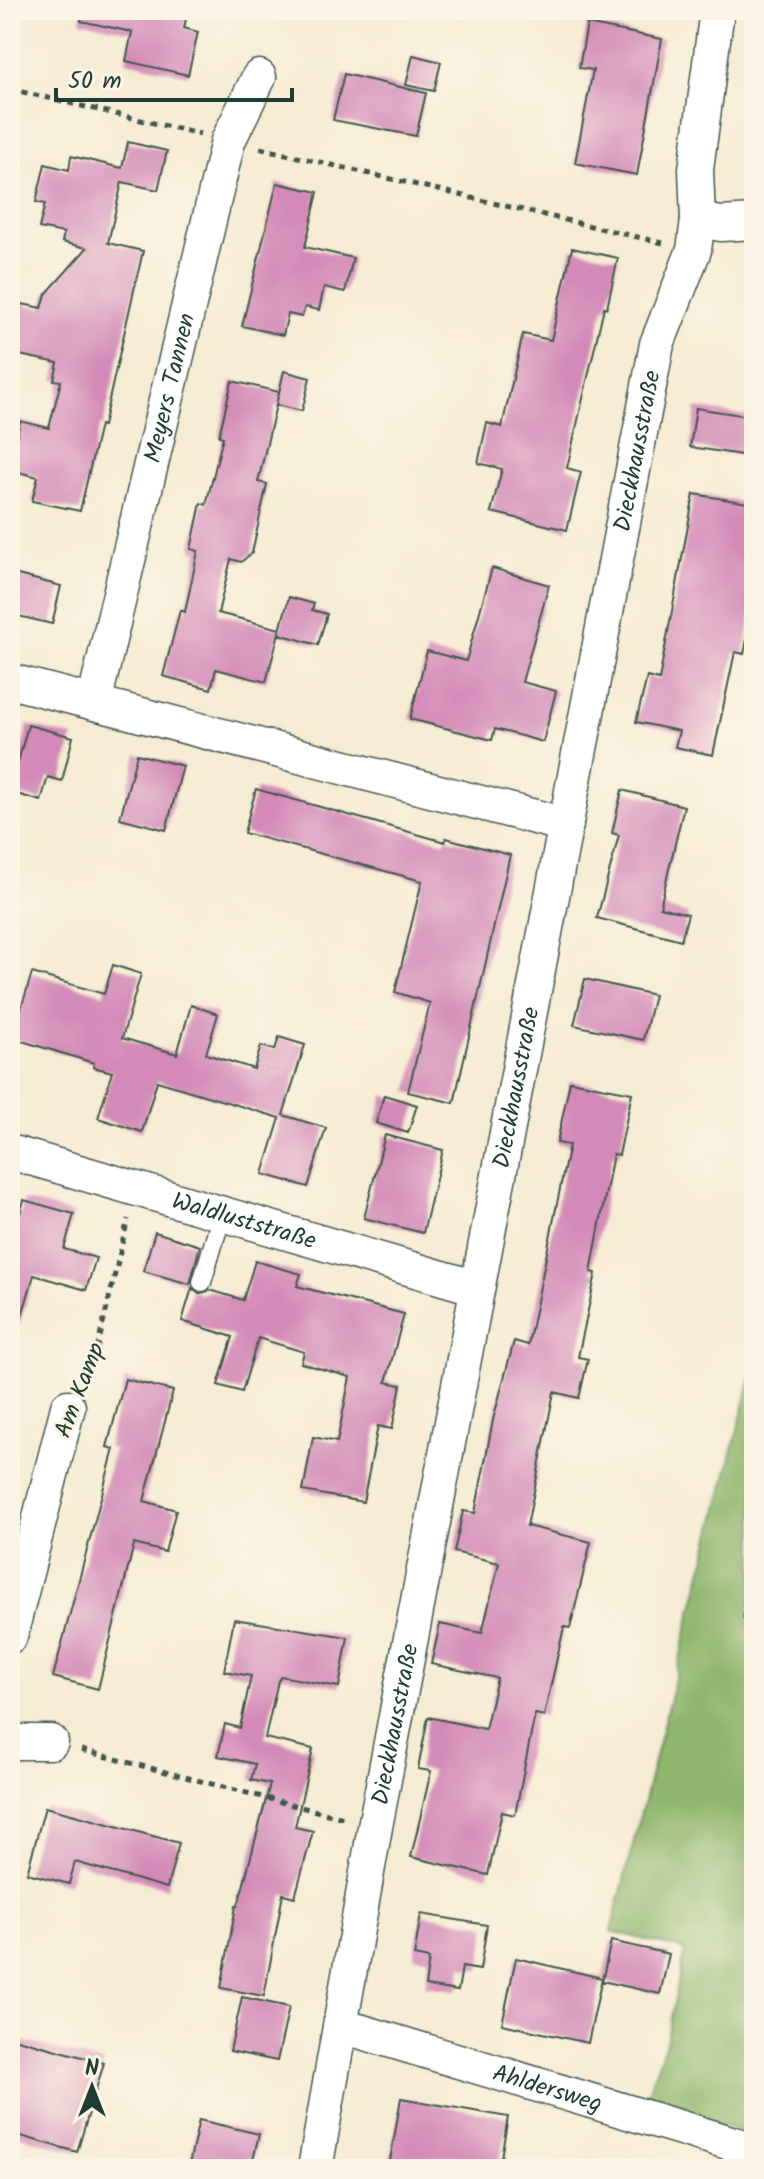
<svg xmlns="http://www.w3.org/2000/svg" width="764" height="2179" font-family="Kalam,sans-serif">
<style>
.forest{fill:#8eb66c;stroke:#567a50;stroke-width:2}
.lines{fill:none;stroke-linecap:round;stroke-linejoin:round}
.stream{stroke:#69bbe5;stroke-width:9}
.building{fill:#d38ab8}
.lane-casing{stroke:#3f574c;stroke-width:21}
.street-casing{stroke:#3f574c;stroke-width:37}
.path{stroke:#3f574c;stroke-width:5;stroke-dasharray:6 6;stroke-linecap:butt}
.lane{stroke:#fff;stroke-width:18}
.street{stroke:#fff;stroke-width:34}
.labels{text-anchor:middle;stroke-width:6;stroke-linejoin:round;paint-order:stroke}
.street-label{font-size:24px;fill:#1f3d34;stroke:#fcf5e5}
</style>
<rect width="100%" height="100%" fill="#fcf5e5"/>
<filter id="ink" filterUnits="userSpaceOnUse"><feTurbulence type="fractalNoise" baseFrequency=".0125" numOctaves="2"/><feDisplacementMap in="SourceGraphic" scale="16" xChannelSelector="R" yChannelSelector="G"/><feConvolveMatrix kernelMatrix="1 2 1 2 8 2 1 2 1" color-interpolation-filters="sRGB"/></filter>
<filter id="wash" filterUnits="userSpaceOnUse"><feTurbulence type="fractalNoise" baseFrequency=".006" numOctaves="4" result="noise"/><feDisplacementMap in="SourceGraphic" scale="32" xChannelSelector="R" yChannelSelector="G"/><feGaussianBlur stdDeviation="1.8" result="paint"/><feColorMatrix in="noise" values="0 0 0 0 0 0 0 0 0 0 0 0 0 0 0 0 0 1.4 0 .05"/><feComposite in="paint" operator="in"/></filter>
<g filter="url(#wash)">
<rect width="100%" height="100%" fill="#f6ebd3"/>
<path class="forest" d="M754,1366V2135L644,2103L666,2042L685,1950L611,1931Z"/>
<g class="lines">
<path class="stream" d="M666,10L669,11"/>
</g>
<g id="blocks">
<path class="building" d="M82,10H188L184,28L198,32L188,75L126,61L132,32L81,21Z
M587,24L662,39L637,175L575,163L593,70L579,68Z
M413,55L441,62L434,91L406,85Z
M344,74L426,93L416,136L333,120Z
M128,142L167,151L158,190L122,182L108,243L143,251L103,426L100,425L80,511L32,501L38,477L10,470L20,421L49,428L61,381L54,380L58,363L10,353V304L21,307L22,304L42,308L46,294L87,248L62,242L64,233L39,228L45,204L36,202L45,164L69,170L71,156L122,168Z
M277,183L318,192L305,247L353,258L345,292L324,287L319,310L305,307L302,317L288,314L283,335L242,326Z
M572,248L618,258L607,308L604,307L567,468L581,472L567,530L491,512L502,469L478,463L487,423L502,427L523,334L551,340Z
M284,371L310,378L302,411L276,405Z
M232,381L279,392L258,482L267,484L252,553L241,562L231,559L218,613L280,629L266,682L216,669L211,689L163,676L180,610L185,612L198,551L191,549L201,503L206,505L223,437L219,436Z
M696,408L754,417L748,456L690,447Z
M694,494L754,504V606L744,654L735,652L713,755L675,747L679,731L636,722L647,677L659,680Z
M492,568L549,585L522,682L556,691L543,742L495,729L492,740L410,719L427,651L466,661Z
M10,573L61,586L52,624L10,614Z
M289,597L314,604L312,610L327,614L318,645L279,634Z
M28,725L73,737L62,781L48,777L41,801L10,792Z
M137,754L183,766L166,830L120,818Z
M256,789L445,842L446,838L510,855L454,1103L408,1092L430,1003L395,992L422,881L244,833Z
M622,790L684,806L660,907L688,914L681,940L597,918L619,835L612,833Z
M113,965L141,974L122,1038L177,1054L191,1005L218,1014L206,1054L254,1069L261,1046L275,1050L279,1037L305,1045L283,1115L326,1128L308,1187L263,1174L280,1118L157,1081L142,1132L98,1118L112,1072L93,1067L94,1063L12,1038L32,973L104,994Z
M585,979L654,995L643,1040L574,1025Z
M570,1081L632,1093L619,1155L613,1154L591,1272L596,1273L578,1357L588,1359L579,1398L554,1392L527,1526L591,1542L570,1628L564,1627L544,1716L535,1714L515,1815L502,1812L488,1875L411,1857L431,1771L418,1769L428,1717L485,1729L497,1678L431,1664L440,1624L482,1633L499,1563L454,1552L463,1511L475,1513L493,1420L514,1341L528,1345L569,1145L557,1143Z
M384,1095L417,1105L408,1133L376,1123Z
M385,1135L443,1150L423,1233L364,1218Z
M24,1200L74,1214L64,1249L96,1258L86,1290L34,1275L17,1333L10,1332V1248Z
M155,1232L200,1246L190,1284L143,1271Z
M255,1261L301,1274L297,1286L404,1314L386,1382L401,1385L392,1429L378,1426L363,1502L303,1491L313,1437L337,1442L350,1377L301,1363L304,1352L258,1338L242,1392L218,1385L233,1337L182,1321L192,1288L199,1294L210,1290L243,1300Z
M125,1379L173,1391L144,1501L176,1510L165,1552L134,1544L98,1689L53,1677L114,1449L107,1447Z
M234,1619L348,1637L339,1687L281,1676L278,1681L265,1738L313,1749L295,1827L313,1831L295,1897L283,1894L264,1996L221,1988L236,1906H238L270,1784L251,1780L255,1764L218,1756L225,1724L240,1728L251,1676L224,1671Z
M45,1807L179,1843L167,1888L75,1862L69,1884L27,1873Z
M421,1914L487,1925L480,1970L462,1967L458,1991L425,1986L429,1959L414,1956Z
M611,1941L669,1954L660,1994L602,1981Z
M516,1958L602,1978L588,2043L502,2024Z
M242,1997L289,2007L277,2061L230,2051Z
M10,2037L104,2063L77,2152L10,2133Z
M401,2098L508,2117L499,2169H434L390,2161Z
M199,2120L259,2134L251,2169H188Z"/>
</g>
</g>
<g filter="url(#ink)">
<use href="#blocks" fill-opacity="0" stroke="#3f574c" stroke-width="2"/>
<g class="lines">
<defs>
<path id="lane" d="M202,1282L222,1215"/>
<g id="street">
<path d="M698,220L721,224L754,222"/>
<path d="M10,681L566,825"/>
<path id="s1" d="M94,703L228,141L259,77"/>
<path id="s2" d="M10,1152L477,1288"/>
<path d="M10,1636L68,1407"/>
<path d="M10,1742H51"/>
<path id="s3" d="M340,2028L359,2031L754,2150"/>
<path id="s4" d="M315,2169L375,1827L657,344L694,250L698,220L696,169L717,10"/>
</g>
</defs>
<use href="#lane" class="lane-casing"/>
<use href="#street" class="street-casing"/>
<path class="path" d="M10,89L200,134
M260,148L663,243
M82,1381L95,1358L128,1219
M754,1554C748,1582 737,1621 754,1647
M81,1750L347,1819"/>
<use href="#lane" class="lane"/>
<use href="#street" class="street"/>
</g>
</g>
<g class="labels">
<g class="street-label">
<text dy="8" stroke="none"><textPath href="#s1" startOffset="324">Meyers Tannen</textPath></text>
<text dy="8" stroke="none"><textPath href="#s4" startOffset="1748">Dieckhausstraße</textPath></text>
<text dy="8" stroke="none"><textPath href="#s4" startOffset="1100">Dieckhausstraße</textPath></text>
<text dy="8" stroke="none"><textPath href="#s2" startOffset="244">Waldluststraße</textPath></text>
<text transform="translate(79 1390) rotate(-69)" y="8">Am Kamp</text>
<text dy="8" stroke="none"><textPath href="#s4" startOffset="452">Dieckhausstraße</textPath></text>
<text dy="8" stroke="none"><textPath href="#s3" startOffset="216">Ahldersweg</textPath></text>
</g>
</g>
<rect width="764" height="2179" fill="none" stroke="#fcf5e5" stroke-width="40"/>
<g transform="translate(92 2087)" stroke="#fcf5e5" stroke-width="6" paint-order="stroke">
<path d="M0-6L14 30L0 20L-14 30Z" fill="#1f3d34"/>
<text y="-12" font-size="22" font-weight="bold" text-anchor="middle" fill="#1f3d34">N</text>
</g>
<path d="M56 88v12h236v-12" fill="none" stroke="#1f3d34" stroke-width="4"/>
<text x="68" y="88" font-size="24" fill="#1f3d34" stroke="#fcf5e5" stroke-width="6" paint-order="stroke">50 m</text>
</svg>
